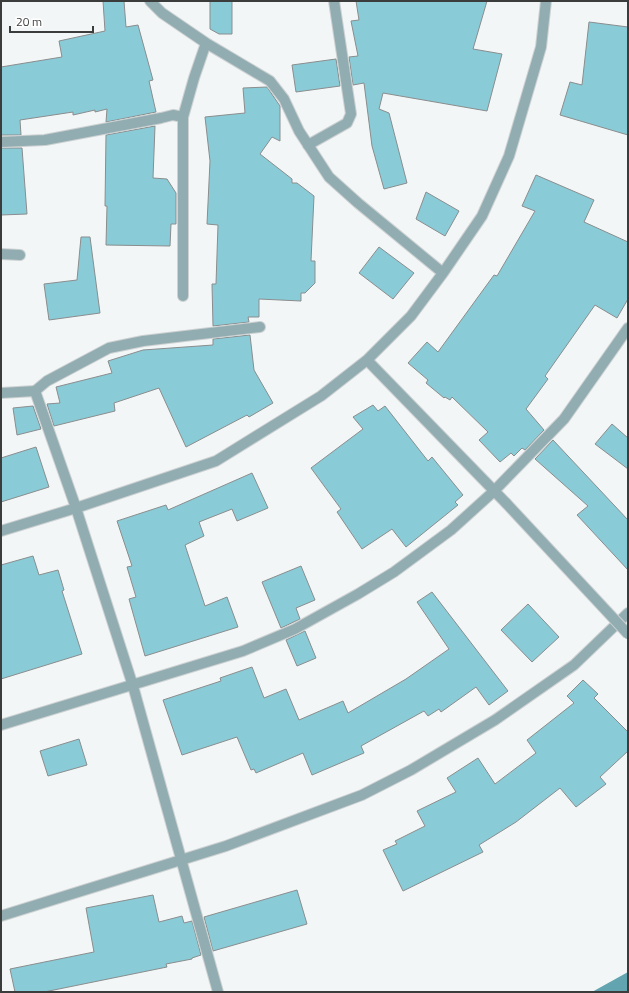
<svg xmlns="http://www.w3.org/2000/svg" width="629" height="993" font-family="'Titillium Web',sans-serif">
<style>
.water{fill:#62a4af}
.building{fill:#89ccd7;stroke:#8a8d8e}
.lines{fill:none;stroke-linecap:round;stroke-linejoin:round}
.lane-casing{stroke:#cdd1d1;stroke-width:12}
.street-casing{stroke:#cdd1d1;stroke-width:12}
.lane{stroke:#92adb2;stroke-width:10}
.street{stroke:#92adb2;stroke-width:10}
.street-bridge-casing{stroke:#cdd1d1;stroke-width:12;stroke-linecap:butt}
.street-bridge{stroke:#92adb2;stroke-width:10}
</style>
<rect width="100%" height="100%" fill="#f2f6f6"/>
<path class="water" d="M628,972V992H592Z"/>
<path class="building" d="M103,1H124L126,27L138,25L153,80L149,81L156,112L106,122L107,109L95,112V110L73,115V112L20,120L21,135H1V67L62,57L59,41L105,31Z
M210,1H232V34H219L210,29Z
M356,1H487L473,49L502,54L487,111L383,93L379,109L389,113L407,183L384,189L372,146L364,83L353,85L349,57L358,56L351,21L359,20Z
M589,22L628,27V135L560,115L570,82L582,85Z
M336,59L340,86L296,92L292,65Z
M267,87L280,106V141L272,137L260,154L292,179V183H297L314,196L311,261H315V283L305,293H301V301L259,299V317H248L249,322L213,326L212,284H216L218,225L207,224L210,161L205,117L245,113L243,88Z
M155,126L153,178L167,179L176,193V224H171L170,246L106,245L107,206H105L106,135Z
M1,148H22L27,214L1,215Z
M536,175L594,200L584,222L628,242V299L617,318L595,305L545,376L548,379L526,409L544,430L525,450L522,448L514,456L511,453L500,462L479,440L488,432L452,397L450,400L445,397L444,398L426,383L428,380L408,363L427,342L438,352L494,275L497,276L535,211L522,206Z
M426,192L459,211L445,236L416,219Z
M81,237H90L100,313L49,320L44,284L77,280Z
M379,247L414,273L393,299L359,273Z
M250,335L254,370L273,403L249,417L247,415L186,447L159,388L114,403L115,411L54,426L47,404L60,403L56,387L112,373L108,361L143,350L213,345V339Z
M373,405L378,411L385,406L428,461L432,457L463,495L455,502L458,505L406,547L392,529L362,549L337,512L341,509L311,468L363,429L353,417Z
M33,406L41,429L17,435L13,408Z
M612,424L628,438V469L595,444Z
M553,440L628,520V570L577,515L588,506L535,459Z
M36,447L49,487L1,502V458Z
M252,473L268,508L237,521L232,509L199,522L204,536L185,545L205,606L227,597L238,627L145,656L129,599L136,597L127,567L132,566L117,521L166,505L168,510Z
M33,556L39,575L58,570L64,590L62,591L82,654L1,679V565Z
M301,566L315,600L296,608L300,619L281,628L262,582Z
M432,592L508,691L489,705L476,687L441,712L439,709L428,716L424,711L361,746L364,753L312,775L303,753L256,773L254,769L251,770L237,737L182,755L163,700L221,681L220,678L252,667L264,698L286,689L299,720L343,701L348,713L406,679L449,649L417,602Z
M528,604L559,637L532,662L501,630Z
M305,631L316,658L297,666L286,640Z
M583,680L598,694L594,698L628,732V751L600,777L606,784L576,807L560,788L516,822L479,845L483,852L403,891L383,850L397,844L395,841L425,826L417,811L456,792L447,778L478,758L495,784L536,753L527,740L574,703L567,696Z
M79,739L87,765L48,776L40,751Z
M297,890L307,924L213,951L204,917Z
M153,895L159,922L182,916L184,923L192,921L201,955L192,958V959L166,964L167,967L44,992H15L10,969L94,952L86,908Z"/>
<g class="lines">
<defs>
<path id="lane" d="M308,145L347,123L351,114L334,1
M35,391L47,381L109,348L143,341L260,327"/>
<path id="street" d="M150,1L162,13L206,43L270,81L284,99L299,131L329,177L358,203L443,273
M1,142L45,140L161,118L173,115L183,117
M1,254L20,255
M183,296V117L194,78L206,43
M367,360L506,503
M1,393L35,391L76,508L133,686L218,992
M1,531L76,508L216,461L321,396L367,360L411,316L443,273L482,216L509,156L541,47L546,1
M1,725L243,651L295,629L358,594L394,572L451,530L493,492L564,419L628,328
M1,916L226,846L362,795L411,770L495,720L574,665L628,613"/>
</defs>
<use href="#lane" class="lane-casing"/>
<use href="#street" class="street-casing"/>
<use href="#lane" class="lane"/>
<use href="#street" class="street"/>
<defs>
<path id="street-bridge" d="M506,503L628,634"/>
</defs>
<use href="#street-bridge" class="street-bridge-casing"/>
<use href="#street-bridge" class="street-bridge"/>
</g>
<rect width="629" height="993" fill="none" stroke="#3b3c3c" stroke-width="4"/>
<path d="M10 26v6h83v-6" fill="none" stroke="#3b3c3c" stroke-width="2"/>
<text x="16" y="26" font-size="12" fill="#3b3c3c" stroke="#ffffff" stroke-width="3" paint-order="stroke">20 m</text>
</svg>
